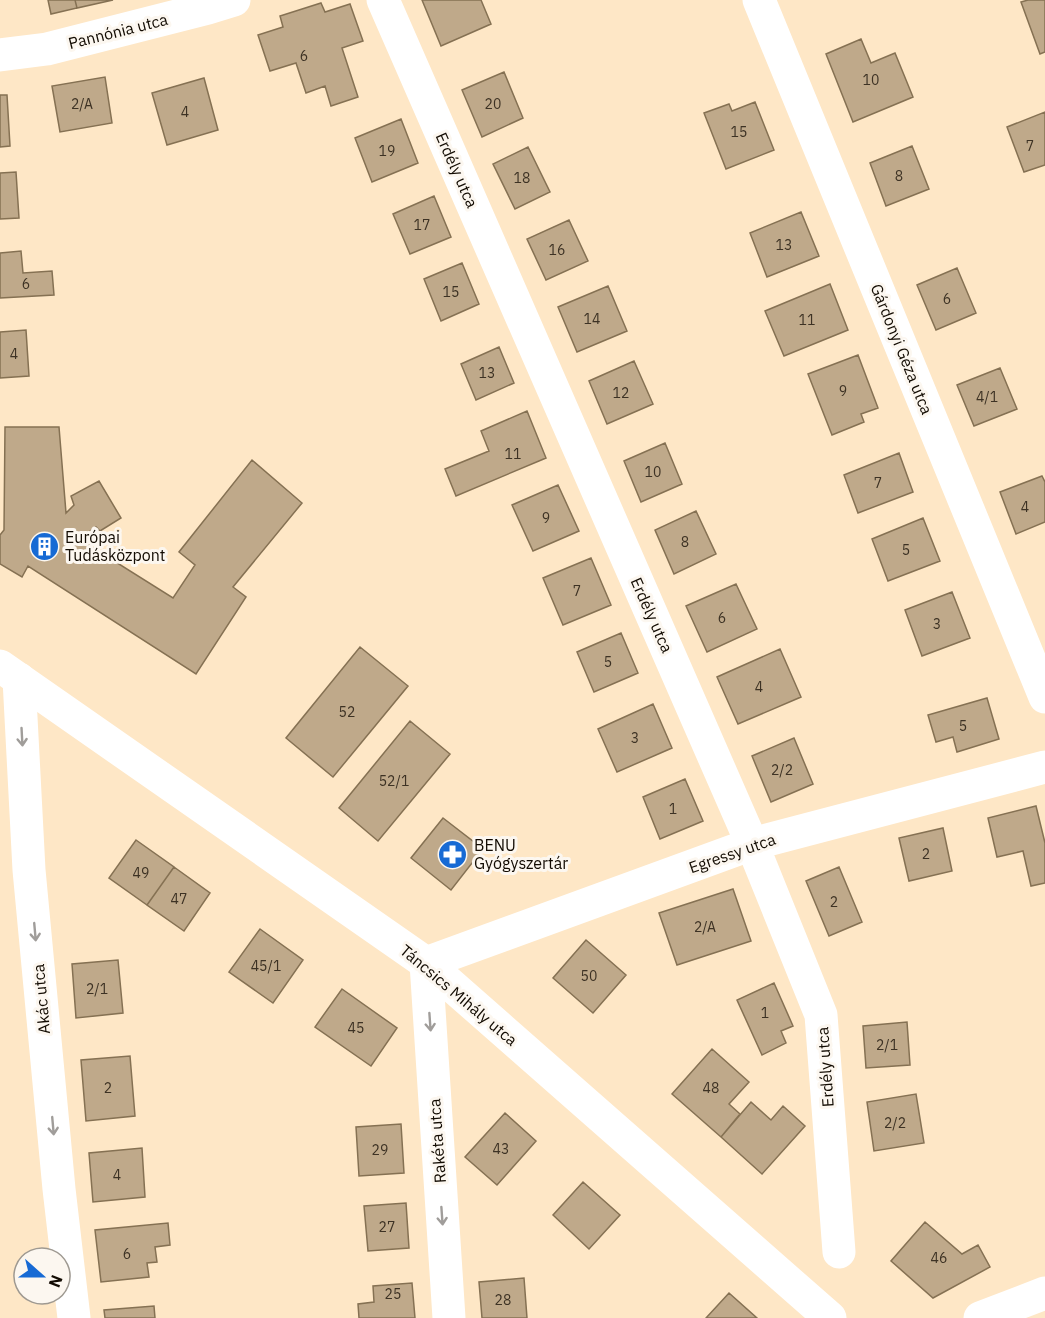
<svg xmlns="http://www.w3.org/2000/svg" width="1045" height="1318" font-family="'IBM Plex Sans',sans-serif">
<style>
.building{fill:#bfa98a;stroke:#857153;stroke-width:1.5}
.lines{fill:none;stroke-linecap:round;stroke-linejoin:round}
.minor{stroke:#fff;stroke-width:33}
.tertiary{stroke:#fff;stroke-width:33}
.oneway{stroke:#a09d9a}
.labels{text-anchor:middle;stroke-width:6;stroke-linejoin:round;paint-order:stroke}
.number-label{font-size:14px;fill:#3d3224}
.street-label{font-size:16px;fill:#120b02;stroke:#fcf7f0}
.poi-label{font-size:16px;fill:#120b02;stroke:#fcf7f0;text-anchor:start}
</style>
<rect width="100%" height="100%" fill="#fee7c6"/>
<path class="building" d="M48,0H75L77,8L51,14Z
M75,0H113L77,8Z
M422,0H481L491,24L441,46Z
M1028,0H1045V52L1040,54L1021,2Z
M321,3L325,12L350,4L363,41L342,48L358,97L331,106L325,86L306,93L296,63L270,71L258,35L283,27L280,16Z
M861,39L871,63L895,53L913,97L853,122L826,54Z
M504,72L523,118L482,137L462,90Z
M105,77L112,123L60,132L52,86Z
M204,78L218,130L167,145L152,93Z
M0,95H7L10,146L0,147Z
M755,102L774,150L726,169L704,113L729,104L732,111Z
M1045,112V165L1024,172L1007,127Z
M401,119L418,163L372,182L355,138Z
M912,146L929,189L886,206L870,163Z
M528,147L550,192L515,209L493,164Z
M16,172L19,218L0,219V173Z
M434,196L451,237L410,254L393,214Z
M801,212L819,256L767,277L750,233Z
M569,220L588,261L546,280L527,239Z
M21,251L23,273L52,271L54,295L0,298V253Z
M462,263L479,304L441,321L424,279Z
M957,268L976,313L936,330L917,285Z
M830,284L848,330L784,356L765,311Z
M608,286L627,331L577,352L558,307Z
M26,330L29,376L0,378V332Z
M499,347L514,383L476,400L461,364Z
M858,355L878,408L861,414L864,422L832,435L808,374Z
M634,361L653,404L607,424L589,381Z
M1000,368L1017,409L974,426L957,385Z
M527,411L546,458L456,496L445,469L489,451L481,431Z
M5,427H59L66,513L74,505L71,496L99,481L121,518L100,531L96,527L79,539L173,598L195,565L179,552L252,460L302,503L233,587L246,597L196,674L28,566L22,577L0,564V535L4,530Z
M665,443L682,484L641,502L624,461Z
M899,453L913,492L858,513L844,475Z
M1042,476L1045,482V522L1016,534L1000,492Z
M558,485L579,531L533,551L512,505Z
M696,511L716,554L674,574L655,530Z
M923,518L940,561L888,581L872,539Z
M591,558L611,605L563,625L543,578Z
M736,584L757,629L707,652L686,606Z
M952,592L970,638L922,656L905,610Z
M621,633L638,673L594,692L577,652Z
M360,647L408,686L333,777L286,738Z
M780,649L801,697L738,724L717,677Z
M987,698L999,739L957,752L953,737L936,742L928,715Z
M653,704L672,748L617,772L598,729Z
M410,721L450,754L378,841L339,808Z
M794,738L813,784L771,802L752,756Z
M685,779L703,821L660,839L643,797Z
M1036,806L1045,843V883L1031,886L1023,851L997,857L988,818Z
M443,818L483,849L451,890L411,858Z
M943,828L952,871L909,881L899,838Z
M136,840L174,867L147,905L109,878Z
M174,867L210,893L184,931L147,905Z
M839,867L862,922L829,936L806,881Z
M733,889L751,941L677,965L659,913Z
M260,929L303,960L273,1003L229,972Z
M586,940L626,975L593,1013L553,978Z
M118,960L123,1013L76,1018L72,964Z
M774,983L793,1026L781,1031L786,1043L762,1055L737,1000Z
M342,989L397,1028L371,1066L315,1027Z
M907,1022L910,1065L866,1068L863,1026Z
M712,1049L749,1082L729,1104L740,1114L721,1137L672,1094Z
M130,1056L135,1116L86,1121L81,1060Z
M916,1094L924,1143L874,1151L867,1102Z
M751,1102L771,1120L783,1106L805,1126L762,1174L721,1137Z
M505,1113L536,1141L497,1185L465,1157Z
M401,1124L404,1173L359,1176L356,1127Z
M142,1148L145,1197L93,1202L89,1153Z
M583,1182L620,1215L589,1249L553,1215Z
M406,1203L409,1248L368,1251L364,1206Z
M925,1222L962,1254L978,1245L990,1267L933,1298L891,1261Z
M168,1223L170,1245L155,1247L157,1262L147,1263L149,1277L101,1282L95,1230Z
M524,1278L527,1318H482L479,1282Z
M412,1283L415,1318H359L358,1304L374,1302L373,1286Z
M729,1293L757,1318H706Z
M154,1306L155,1318H105L104,1310Z"/>
<g class="lines">
<path class="minor" d="M383,0L752,844L821,1015L839,1252
M759,0L1045,697
M0,55L47,49L208,8L234,0
M19,679L29,870L59,1189L74,1318
M449,1318L426,963L752,844L1045,767
M980,1318L1045,1293"/>
<path class="tertiary" d="M0,666L426,963L830,1318"/>
</g>
<defs><path id="oneway-shaft" d="M-6 0H5M1.5-3L5.5 0L1.5 3" fill="none" stroke-width="1.6" stroke-linecap="round" stroke-linejoin="round" transform="scale(1.5)"/></defs>
<g class="oneway">
<use href="#oneway-shaft" transform="translate(22 737) rotate(87)"/>
<use href="#oneway-shaft" transform="translate(35 932) rotate(85)"/>
<use href="#oneway-shaft" transform="translate(430 1022) rotate(86)"/>
<use href="#oneway-shaft" transform="translate(53 1126) rotate(85)"/>
<use href="#oneway-shaft" transform="translate(442 1216) rotate(86)"/>
</g>
<defs>
<symbol id="building-disc" viewBox="-11 -11 22 22"><circle r="9.5" fill="#176ad4" stroke="#fcf7f0"/><path d="M-4-6H4V6H1V3H-1V6H-4ZM-2.5-4.3h1.7v1.8h-1.7ZM.8-4.3h1.7v1.8H.8ZM-2.5-1h1.7V.8h-1.7ZM.8-1h1.7V.8H.8Z" fill="#fff"/></symbol>
<symbol id="pharmacy-disc" viewBox="-11 -11 22 22"><circle r="9.5" fill="#176ad4" stroke="#fcf7f0"/><path d="M-2-6h4v4h4v4h-4v4h-4v-4h-4v-4h4Z" fill="#fff"/></symbol>
</defs>
<g fill-rule="evenodd">
<use href="#building-disc" x="28" y="530" width="33" height="33"/>
<use href="#pharmacy-disc" x="436" y="838" width="33" height="33"/>
</g>
<g class="labels">
<g class="number-label">
<text x="304" y="61">6</text>
<text x="871" y="85">10</text>
<text x="82" y="109">2/A</text>
<text x="493" y="109">20</text>
<text x="185" y="117">4</text>
<text x="739" y="137">15</text>
<text x="1030" y="151">7</text>
<text x="387" y="156">19</text>
<text x="899" y="181">8</text>
<text x="522" y="183">18</text>
<text x="422" y="230">17</text>
<text x="784" y="250">13</text>
<text x="557" y="255">16</text>
<text x="26" y="289">6</text>
<text x="451" y="297">15</text>
<text x="947" y="304">6</text>
<text x="592" y="324">14</text>
<text x="807" y="325">11</text>
<text x="14" y="359">4</text>
<text x="487" y="378">13</text>
<text x="843" y="396">9</text>
<text x="621" y="398">12</text>
<text x="987" y="402">4/1</text>
<text x="513" y="459">11</text>
<text x="653" y="477">10</text>
<text x="878" y="488">7</text>
<text x="1025" y="512">4</text>
<text x="546" y="523">9</text>
<text x="685" y="547">8</text>
<text x="906" y="555">5</text>
<text x="577" y="596">7</text>
<text x="722" y="623">6</text>
<text x="937" y="629">3</text>
<text x="608" y="667">5</text>
<text x="759" y="692">4</text>
<text x="347" y="717">52</text>
<text x="963" y="731">5</text>
<text x="635" y="743">3</text>
<text x="782" y="775">2/2</text>
<text x="394" y="786">52/1</text>
<text x="673" y="814">1</text>
<text x="926" y="859">2</text>
<text x="141" y="878">49</text>
<text x="179" y="904">47</text>
<text x="834" y="907">2</text>
<text x="705" y="932">2/A</text>
<text x="266" y="971">45/1</text>
<text x="589" y="981">50</text>
<text x="97" y="994">2/1</text>
<text x="765" y="1018">1</text>
<text x="356" y="1033">45</text>
<text x="887" y="1050">2/1</text>
<text x="108" y="1093">2</text>
<text x="711" y="1093">48</text>
<text x="895" y="1128">2/2</text>
<text x="501" y="1154">43</text>
<text x="380" y="1155">29</text>
<text x="117" y="1180">4</text>
<text x="387" y="1232">27</text>
<text x="127" y="1259">6</text>
<text x="939" y="1263">46</text>
<text x="393" y="1299">25</text>
<text x="503" y="1305">28</text>
</g>
<g class="street-label">
<text transform="translate(118 31) rotate(-14)" y="6">Pannónia utca</text>
<text transform="translate(457 170) rotate(66)" y="6">Erdély utca</text>
<text transform="translate(902 349) rotate(68)" y="6">Gárdonyi Géza utca</text>
<text transform="translate(652 615) rotate(66)" y="6">Erdély utca</text>
<text transform="translate(732 853) rotate(-19)" y="6">Egressy utca</text>
<text transform="translate(459 995) rotate(40)" y="6">Táncsics Mihály utca</text>
<text transform="translate(41 999) rotate(-95)" y="6">Akác utca</text>
<text transform="translate(825 1067) rotate(-94)" y="6">Erdély utca</text>
<text transform="translate(437 1141) rotate(-94)" y="6">Rakéta utca</text>
</g>
<g class="poi-label">
<text x="65" y="543">Európai<tspan x="65" dy="18">Tudásközpont</tspan></text>
<text x="474" y="851">BENU<tspan x="474" dy="18">Gyógyszertár</tspan></text>
</g>
</g>
<g transform="translate(42 1276) rotate(111)"><circle r="28" fill="#fcf7f0" stroke="#9e9991" stroke-width="1.5"/>
<path d="M0-4.5L10 22L0 15L-10 22Z" fill="#176ad4"/>
<text y="-9" font-size="16" font-weight="bold" text-anchor="middle" fill="#120b02">N</text>
</g>
</svg>
